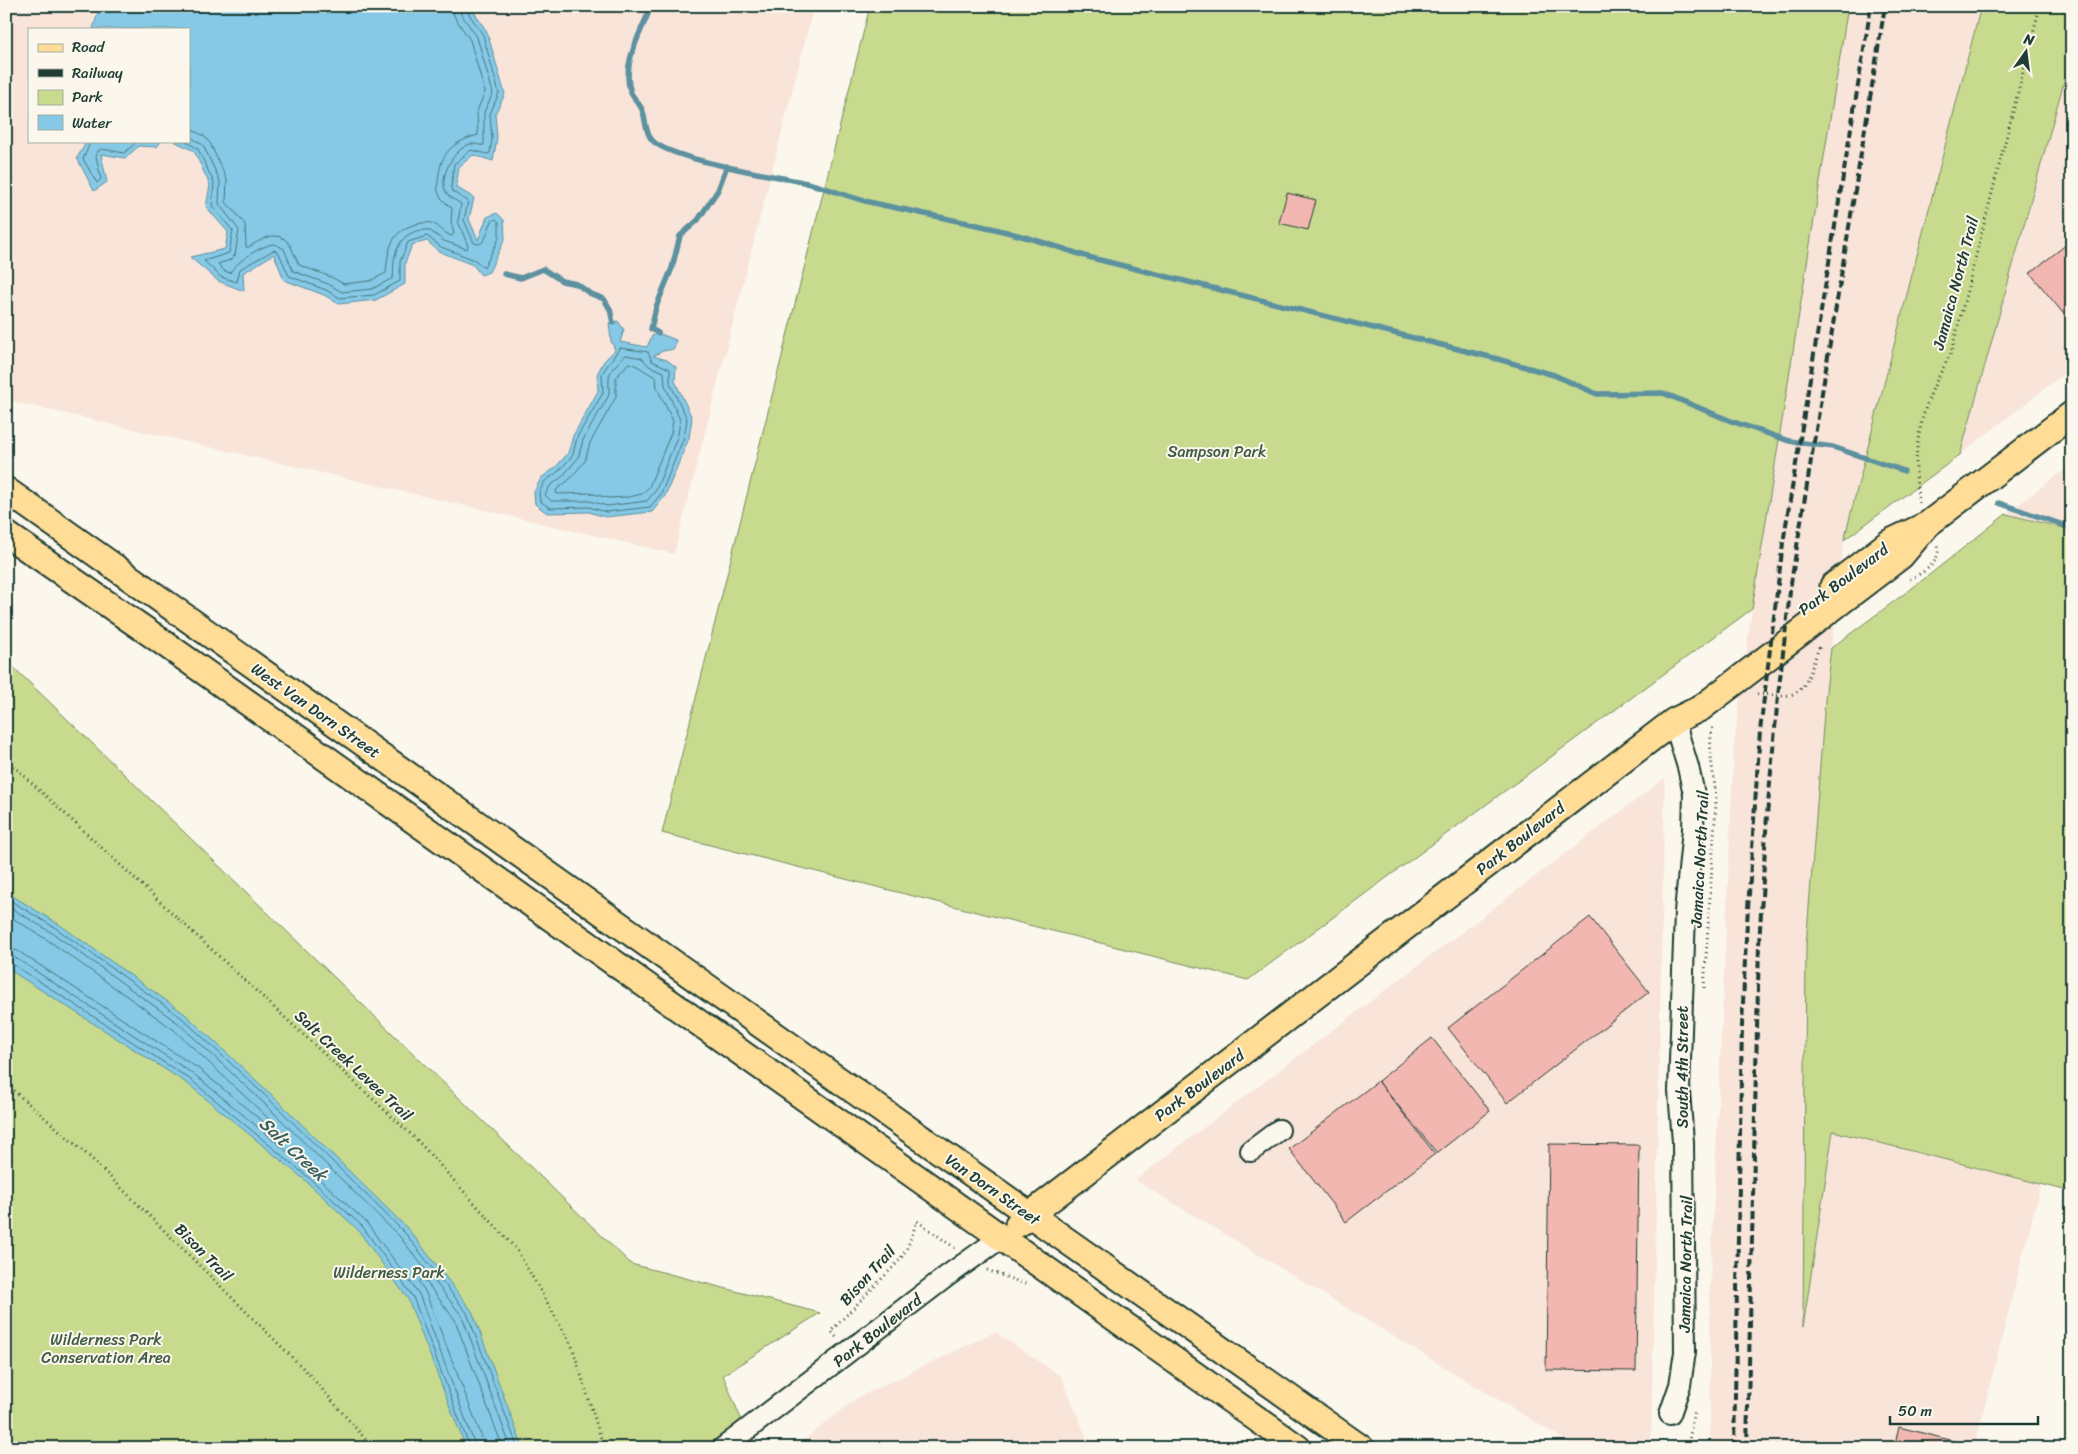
<svg xmlns="http://www.w3.org/2000/svg" width="2078" height="1454" font-family="Sriracha,sans-serif">
<style>
.built{fill:#f9e4da;fill-rule:evenodd}
.green{fill:#c8da8e;stroke:#748c61}
.water{fill:#85c9e6;stroke:#5c919f}
.lines{fill:none;stroke-linecap:round;stroke-linejoin:round}
.shore{stroke:#48757b;stroke-width:1}
.stream{stroke:#5c919f;stroke-width:5.5}
.building{fill:#f3b7b1;stroke:#1f3d34}
.minor-casing{stroke:#1f3d34;stroke-width:24}
.major-casing{stroke:#1f3d34;stroke-width:29}
.path{stroke:#1f3d34;stroke-width:3;stroke-dasharray:1 4;stroke-linecap:butt}
.minor{stroke:#fbf7ec;stroke-width:20}
.major{stroke:#ffdd96;stroke-width:25}
.rail{stroke:#1f3d34;stroke-width:4;stroke-dasharray:8 4;stroke-linecap:butt}
.labels{text-anchor:middle;stroke-width:4;stroke-linejoin:round;paint-order:stroke}
.street-label{font-size:16px;fill:#1f3d34;stroke:#fbf7ec}
.park-label{font-size:16px;fill:#415c46;stroke:#fbf7ec}
.water-label{font-size:18px;font-style:italic;fill:#386060;stroke:#fbf7ec}
</style>
<rect width="100%" height="100%" fill="#fbf7ec"/>
<filter id="ink" filterUnits="userSpaceOnUse"><feTurbulence type="fractalNoise" baseFrequency=".02" numOctaves="2"/><feDisplacementMap in="SourceGraphic" scale="10" xChannelSelector="R" yChannelSelector="G"/><feConvolveMatrix kernelMatrix="1 2 1 2 8 2 1 2 1" color-interpolation-filters="sRGB"/></filter>
<g filter="url(#ink)">
<path class="built" d="M6,6H814L674,554L6,400ZM29,29H189V141H29Z
M1848,6H1981L1844,540L1825,700L1806,946L1804,1322L1833,1131L2041,1184L1974,1448H1710V1288L1734,744L1752,609Z
M2072,53V367L1960,455Z
M2072,464V530L2006,514Z
M1665,778L1651,1448H1578L1135,1180Z
M995,1332L1061,1376L1087,1439L1135,1448H794L857,1398Z"/>
<path class="green" d="M870,6H1848L1752,609L1248,980L662,833Z
M1981,6H2072V53L1960,455L1844,540Z
M2006,514L2072,530V1192L1833,1131L1803,1327L1806,946L1825,700L1831,648L1919,583Z
M6,660L631,1264L820,1313L723,1375L753,1448H6Z"/>
<path class="water" d="M100,6H470L487,32L505,94L495,114L497,138L493,161L473,155L459,167L456,187L474,198L469,219L478,240L487,217L497,213L504,220L505,239L489,272L481,275L473,265L438,251L427,241L412,245L405,263V284L376,300L339,304L324,295L284,280L274,254L243,273L244,291L218,281L190,257L225,249L228,232L206,207L210,185L194,151L174,141H189V29H93Z
M87,141H161L157,147L139,146L125,158L101,154L107,182L94,191L77,158Z
M618,321L624,330L620,342L647,347L652,336L658,333L676,340L674,349L663,351L653,356L667,360L676,367L675,381L692,418L689,438L665,496L652,512L605,517L589,512L547,513L535,504L534,492L541,478L555,468L568,453L573,436L598,391L597,374L604,361L615,350L611,341L609,323Z
M6,892L60,925L185,1014L276,1099L409,1230L472,1311L523,1448H466L408,1299L358,1230L306,1181L188,1084L16,974L6,965Z"/>
<g class="lines">
<path class="shore" d="M189,128L204,136L210,143L227,180L226,202L245,224L246,247H249C262,239 280,227 291,247C294,253 296,259 299,265L331,277L344,284L370,281L386,273C388,249 391,230 417,224C422,223 427,222 432,223C440,226 444,234 452,236L454,234L451,222L452,208C437,196 436,193 439,174C442,150 456,141 478,135L477,111L485,92L470,40L454,16L452,6
M189,136L203,145L220,181L219,204L239,230L235,255L230,260L218,264L224,271L230,273C236,262 263,244 275,244L284,249L293,271L328,284L342,292L372,289L393,278C394,272 393,267 394,261C397,241 408,229 429,230L444,241L467,249L468,246L458,221L461,204C456,200 449,198 446,192C438,177 454,149 470,144C475,143 480,146 484,145V112L493,93L477,37L461,14L460,6
M91,141L83,159L97,183L101,179L96,156L98,151L102,149L124,153L138,141
M185,141L198,149L214,183L212,206L233,231L229,253L204,261L221,277L237,282L240,269L274,250L279,253L289,276L326,290L340,298L374,295L400,281V262L408,242L427,236L441,247L475,260L484,268L499,238V222L496,219L492,221L484,241L479,244L474,243L464,220L468,201L453,192L451,188L454,164L471,150L487,154L490,153L492,138L490,114L499,93L483,35L467,11L466,6
M620,348L648,352L652,361L670,369V383L687,419L684,437L661,494L650,507L606,512L589,507L550,508L540,501L539,493L544,482L559,471L573,455L577,437L603,393L602,374Z
M626,355L642,358L649,366L664,372L665,385L680,420L678,435L656,490L647,501L607,506L590,501H551L545,495L550,486L563,476L578,458L583,440L609,395V376L613,368Z
M629,363C639,365 646,373 656,377L657,388L673,421L671,433L649,487L642,494L629,497L608,498L590,493L557,494L556,490L569,480L585,461L590,443L616,397V378Z
M6,898L57,929L182,1018L272,1102L405,1233L467,1313L518,1448
M6,905L54,934L178,1023L268,1107L400,1237L462,1316L511,1448
M6,914L49,941L173,1029L283,1132V1135H279L199,1069L18,951L6,948
M6,955L14,957L195,1075L313,1173L366,1222L419,1294L476,1448
M6,962L11,963L191,1080L309,1178L362,1226L413,1297L470,1448
M484,1448L483,1440L425,1291L419,1282L421,1279H424L455,1320L503,1448"/>
<path class="stream" d="M651,6C642,32 620,64 631,93C634,99 641,105 643,112C646,121 645,132 652,140C669,160 778,176 807,183C828,188 848,197 869,202C909,211 950,219 991,228C1024,236 1056,246 1088,257L1494,358L1554,375L1597,394L1663,393L1731,421L1789,441L1833,447L1904,471
M504,274L521,278L543,269L562,281L577,284L589,293L604,299L610,309L613,323
M658,333L651,329L656,307L672,268L680,236L698,220L718,190L727,166
M1999,503L2072,528"/>
</g>
<path class="building" d="M1287,193L1316,200L1308,230L1279,223Z
M2072,240V324L2030,273Z
M1590,917L1649,992L1507,1103L1448,1028Z
M1432,1038L1490,1111L1437,1153L1378,1081Z
M1378,1081L1435,1154L1346,1222L1289,1149Z
M1549,1144L1639,1145L1636,1371L1546,1370Z
M1899,1427L1973,1446V1448H1894Z"/>
<g class="lines">
<defs>
<path id="minor" d="M1251,1151L1279,1130
M1670,1414L1680,1385L1685,1352L1683,1142L1679,1091L1685,912L1693,829L1694,794L1688,767L1674,721
M723,1448L947,1276L1002,1237"/>
<path id="major" d="M6,490L792,1047L1361,1448
M6,534L151,634L1298,1448
M1833,586L1890,542L1928,524L2072,414
M1018,1224L1674,721L1701,708L1901,556L1928,524"/>
</defs>
<use href="#minor" class="minor-casing"/>
<use href="#major" class="major-casing"/>
<path class="path" d="M1919,503C1913,469 1916,434 1928,401C1934,384 1943,368 1951,353L2040,6
M1910,579C1924,572 1941,563 1938,545
M1757,694C1768,694 1779,697 1789,695C1809,692 1812,661 1820,646
M6,759L417,1140L517,1250L572,1346L604,1448
M1704,988L1716,804C1716,776 1706,754 1713,726
M6,1084L91,1158L308,1373L373,1448
M987,1270L1028,1285
M836,1337L831,1331L900,1260L908,1246L917,1221L955,1248
M1688,1448L1694,1409"/>
<use href="#minor" class="minor"/>
<use href="#major" class="major"/>
<path class="rail" d="M1734,1448L1742,1026L1746,938L1760,731L1783,543L1871,6
M1747,1448L1759,945L1767,815L1778,696L1791,583L1885,6"/>
</g>
</g>
<g class="labels">
<g class="street-label">
<text transform="translate(1955 283) rotate(-75)" y="6">Jamaica North Trail</text>
<text transform="translate(1843 579) rotate(-37)" y="6">Park Boulevard</text>
<text transform="translate(316 710) rotate(35)" y="6">West Van Dorn Street</text>
<text transform="translate(1520 838) rotate(-38)" y="6">Park Boulevard</text>
<text transform="translate(1699 859) rotate(-87)" y="6">Jamaica North Trail</text>
<text transform="translate(354 1065) rotate(43)" y="6">Salt Creek Levee Trail</text>
<text transform="translate(1682 1067) rotate(-90)" y="6">South 4th Street</text>
<text transform="translate(1199 1085) rotate(-37)" y="6">Park Boulevard</text>
<text transform="translate(993 1189) rotate(35)" y="6">Van Dorn Street</text>
<text transform="translate(204 1252) rotate(45)" y="6">Bison Trail</text>
<text transform="translate(1685 1264) rotate(-89)" y="6">Jamaica North Trail</text>
<text transform="translate(867 1275) rotate(-48)" y="6">Bison Trail</text>
<text transform="translate(877 1330) rotate(-38)" y="6">Park Boulevard</text>
</g>
<g class="park-label">
<text x="1217" y="457">Sampson Park</text>
<text x="389" y="1278">Wilderness Park</text>
<text x="106" y="1345">Wilderness Park<tspan x="106" dy="18">Conservation Area</tspan></text>
</g>
<g class="water-label">
<text transform="translate(293 1149) rotate(43)" y="6">Salt Creek</text>
</g>
</g>
<rect width="2078" height="1454" fill="none" stroke="#fbf7ec" stroke-width="25"/>
<rect x="12" y="12" width="2053" height="1429" fill="none" stroke="#1f3d34" stroke-width="2" filter="url(#ink)"/>
<rect x="28" y="28" width="162" height="115" fill="#fbf7ec" stroke="#a3ada2"/>
<rect x="38" y="44" width="25" height="8" fill="#ffdd96" stroke="#a3ada2"/>
<text x="72" y="52" font-size="15" fill="#1f3d34">Road</text>
<rect x="38" y="69" width="25" height="8" fill="#1f3d34" stroke="#a3ada2"/>
<text x="72" y="78" font-size="15" fill="#1f3d34">Railway</text>
<rect x="38" y="90" width="25" height="15" fill="#c8da8e" stroke="#a3ada2"/>
<text x="72" y="102" font-size="15" fill="#1f3d34">Park</text>
<rect x="38" y="115" width="25" height="15" fill="#85c9e6" stroke="#a3ada2"/>
<text x="72" y="128" font-size="15" fill="#1f3d34">Water</text>
<g transform="translate(2026 52) rotate(14)" stroke="#fbf7ec" stroke-width="4" paint-order="stroke">
<path d="M0-4L9 19L0 12L-9 19Z" fill="#1f3d34"/>
<text y="-8" font-size="14" font-weight="bold" text-anchor="middle" fill="#1f3d34">N</text>
</g>
<path d="M1890 1416v8h148v-8" fill="none" stroke="#1f3d34" stroke-width="2.5"/>
<text x="1898" y="1416" font-size="15" fill="#1f3d34" stroke="#fbf7ec" stroke-width="4" paint-order="stroke">50 m</text>
</svg>
